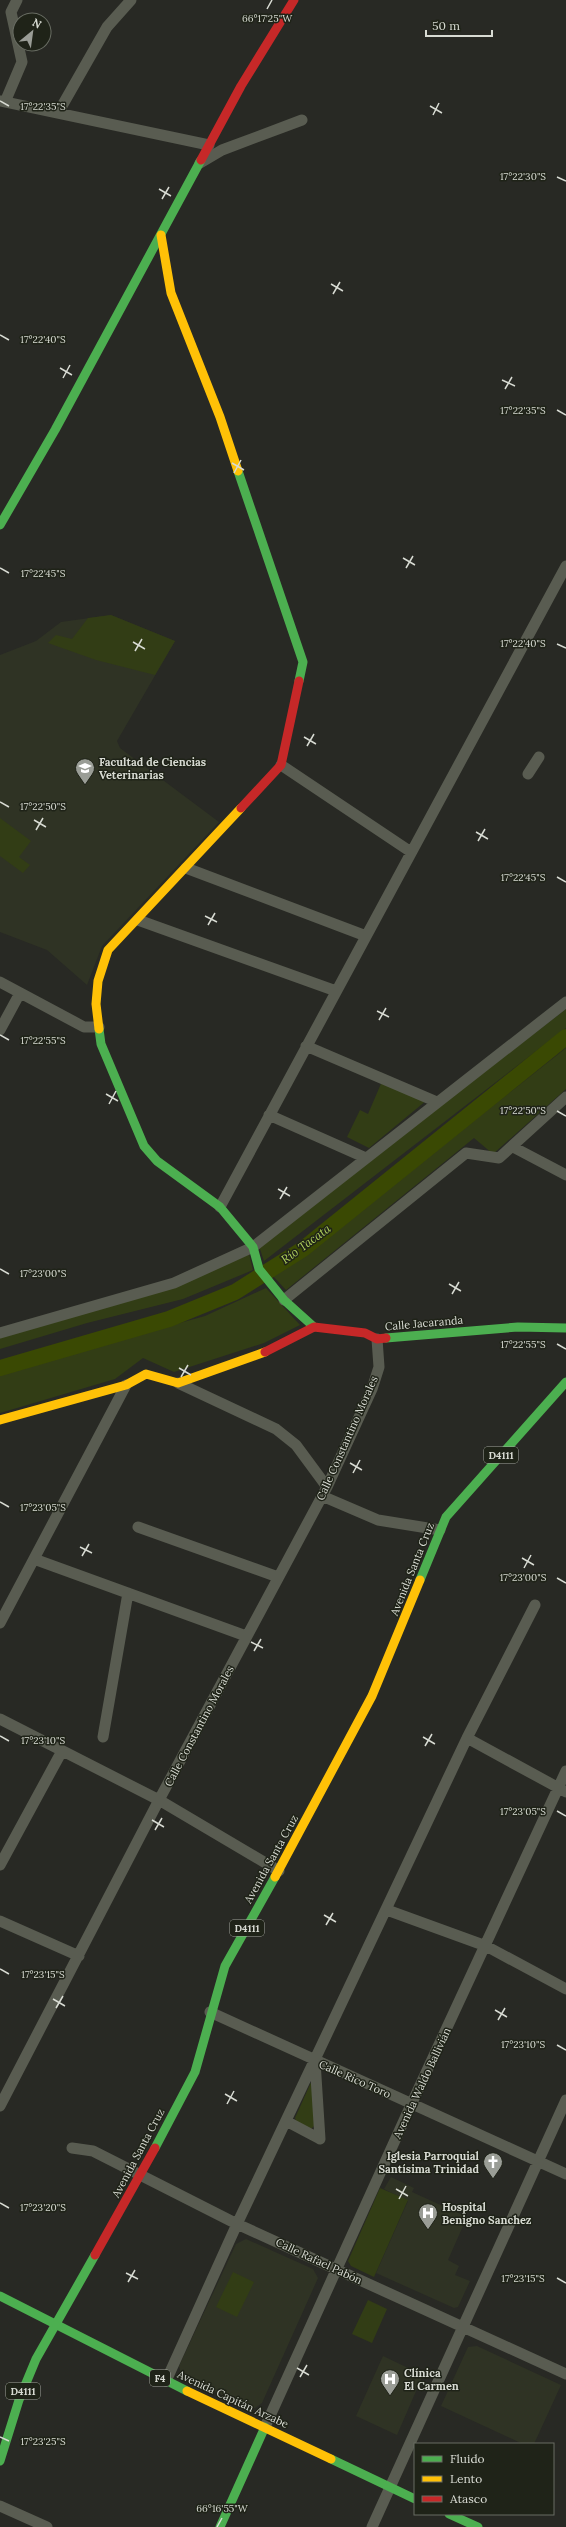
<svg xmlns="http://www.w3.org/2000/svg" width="566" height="2527" font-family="Lora,serif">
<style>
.built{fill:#2f3324}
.green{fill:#323d15}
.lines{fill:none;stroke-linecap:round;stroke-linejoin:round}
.river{stroke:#3a4903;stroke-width:16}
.street{stroke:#595c51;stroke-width:11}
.fast{stroke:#4caf50;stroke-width:9}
.slow{stroke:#ffc107;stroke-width:9}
.jam{stroke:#c62828;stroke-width:9}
.ticks{fill:none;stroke:#d8dbd3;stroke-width:1.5}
.labels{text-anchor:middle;stroke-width:3;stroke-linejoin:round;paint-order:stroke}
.shield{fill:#1f2318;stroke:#a0a49b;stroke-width:1}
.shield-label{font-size:10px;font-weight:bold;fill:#d8dbd3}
.poi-label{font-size:11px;font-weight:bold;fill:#d8dbd3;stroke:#1f2318;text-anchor:start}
.street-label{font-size:11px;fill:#d8dbd3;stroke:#1f2318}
.water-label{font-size:12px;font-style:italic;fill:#b0d05b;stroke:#1f2318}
.ticks-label{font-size:10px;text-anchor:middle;fill:#d8dbd3;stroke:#1f2318;stroke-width:3;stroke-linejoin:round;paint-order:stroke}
</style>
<rect width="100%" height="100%" fill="#282924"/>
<path class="built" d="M111,615L175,641L117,741L120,748L219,822L102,946L87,985L47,950L0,932V655L36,641L61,622Z
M391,2177L414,2188L412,2192L467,2217L448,2260L459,2266L455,2275L470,2281L458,2307L454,2308L376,2273L408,2201L384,2189Z
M246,2239L313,2269L318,2278L262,2403L255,2408H248L181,2374L179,2366L236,2244Z
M477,2346L561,2385L534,2444H523L441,2406L468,2347Z
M383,2356L423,2375L397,2435L356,2416Z"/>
<path class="green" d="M111,615L175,641L155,675L96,660L48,643L56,635L72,639L88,618Z
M0,818L31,841L19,857L30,865L23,873L0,856Z
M566,1009V1028L264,1261L259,1246Z
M566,1048V1089L493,1154L474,1138L286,1290L272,1275L345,1223Z
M383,1079L427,1100L369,1148L347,1137L360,1110L368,1114Z
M249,1254L253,1270L183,1299L87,1323L0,1349V1335Z
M266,1288L300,1325L264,1343L174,1372L143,1358L115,1379L0,1413V1373L205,1316Z
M313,2078L315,2125L310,2130L297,2123L295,2118Z
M380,2188L408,2200L374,2277L351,2266L348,2261Z
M233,2272L254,2282L237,2317L216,2307Z
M368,2300L387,2309L372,2343L352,2334Z"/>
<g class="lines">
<path class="river" d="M0,1368L169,1319L235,1292L303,1249L566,1037"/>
<path class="street" d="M0,101L209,145
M5,102L22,62L11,12L17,0
M58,113L107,27L131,0
M200,163L222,150L302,120
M281,765L411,852
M528,774L539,757
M186,868L366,936
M138,920L336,991
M0,982L84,1027H99
M0,1030L20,993
M306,1046L437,1102
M269,1115L366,1158
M513,1147L566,1175
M220,1207L566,566
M284,1300L466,1153L499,1158L566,1097
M0,1333L174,1283L253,1247L566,1002
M178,1383L276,1429L296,1445L327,1487
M322,1496L378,1520L440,1530
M138,1527L278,1577
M34,1559L246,1636
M0,1623L126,1385
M0,1719L159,1800L279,1871
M103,1737L128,1593
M467,1738L566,1792
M0,1865L62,1751
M387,1910L486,1946L566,1989
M0,1921L79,1956
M210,2012L566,2174
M315,2061L320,2139
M0,2106L159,1800L327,1487L372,1389L379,1367L377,1339
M286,2121L320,2139
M72,2148L93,2151L237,2224L566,2374
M166,2381L237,2224L467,1738L535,1605
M265,2427L411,2105L566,1771
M0,2506L47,2527
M372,2527L566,2100"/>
<path class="fast" d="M238,471L303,662L299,681
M0,525L55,430L201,160
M99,1029L101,1044L144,1146L157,1161L220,1207L253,1247L259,1269L284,1300L314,1327
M386,1338L518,1327L566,1328
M420,1580L446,1517L566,1382
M155,2148L195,2072L225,1966L275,1877
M0,2296L187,2391
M331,2459L415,2499
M0,2461L19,2400L36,2359L95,2255
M449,2514L478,2527
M220,2527L265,2427"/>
<path class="slow" d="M161,235L171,293L220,417L238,471
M99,1029L96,1004L98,981L108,950L241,808
M0,1420L126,1385L146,1374L178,1383L265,1352
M275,1877L372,1696L420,1580
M187,2391L331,2459"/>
<path class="jam" d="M201,160L241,86L294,0
M241,808L281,765L299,681
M265,1352L314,1327L365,1333L377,1339L386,1338
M95,2255L155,2148"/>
</g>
<path class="ticks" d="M267,9L272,0M0,101L9,106M430,106L442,113M433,115L439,103M557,177L566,181M159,189L171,196M162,199L169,187M331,284L343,291M333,294L340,282M0,335L9,340M60,368L72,375M63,378L70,365M502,380L515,386M505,389L512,377M557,410L566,415M232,463L244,470M234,473L241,460M403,558L415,565M0,568L9,573M406,568L413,556M133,642L145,649M557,644L566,648M135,651L142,639M304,737L316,744M307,746L314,734M0,802L9,807M34,820L46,827M36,830L43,818M476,832L488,839M478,841L485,829M557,877L566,882M205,916L217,922M208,925L215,913M377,1011L389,1017M379,1020L386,1008M0,1035L9,1040M106,1094L118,1101M109,1104L116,1091M557,1111L566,1116M278,1189L290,1196M280,1199L287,1187M0,1269L9,1274M449,1284L461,1291M452,1294L459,1282M557,1344L566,1349M179,1368L191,1375M181,1377L188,1365M350,1463L362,1470M353,1473L360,1460M0,1502L9,1507M80,1547L92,1553M82,1556L89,1544M522,1558L534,1565M524,1568L531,1555M557,1578L566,1583M251,1642L263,1648M254,1651L261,1639M0,1736L9,1741M423,1737L435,1744M425,1746L432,1734M557,1811L566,1816M152,1820L164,1827M155,1830L162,1818M324,1915L336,1922M326,1925L333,1913M0,1969L9,1974M53,1999L65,2006M56,2008L63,1996M495,2010L507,2017M498,2020L505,2008M557,2045L566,2050M225,2094L237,2101M227,2104L234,2091M396,2189L408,2196M399,2199L406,2186M0,2203L9,2208M126,2273L138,2279M557,2278L566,2283M128,2282L135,2270M297,2368L309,2375M300,2377L307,2365M0,2437L9,2441M217,2527L222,2518"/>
<defs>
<symbol id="university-pin" viewBox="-11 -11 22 30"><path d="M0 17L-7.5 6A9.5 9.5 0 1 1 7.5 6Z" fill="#9a9d96" stroke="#1f2318"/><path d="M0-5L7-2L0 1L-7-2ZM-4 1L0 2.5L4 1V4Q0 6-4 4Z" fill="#fff"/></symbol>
<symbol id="church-pin" viewBox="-11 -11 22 30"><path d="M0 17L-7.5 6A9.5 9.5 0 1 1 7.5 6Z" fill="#9a9d96" stroke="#1f2318"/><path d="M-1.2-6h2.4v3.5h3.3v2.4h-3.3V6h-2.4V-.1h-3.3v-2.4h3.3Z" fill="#fff"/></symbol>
<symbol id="hospital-pin" viewBox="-11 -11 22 30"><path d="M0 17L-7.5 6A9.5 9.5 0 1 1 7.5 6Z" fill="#9a9d96" stroke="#1f2318"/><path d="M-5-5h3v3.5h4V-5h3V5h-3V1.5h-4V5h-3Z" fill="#fff"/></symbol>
</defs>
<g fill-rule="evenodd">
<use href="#university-pin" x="74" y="757" width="22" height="30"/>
<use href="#church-pin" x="482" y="2151" width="22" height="30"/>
<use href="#hospital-pin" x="417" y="2202" width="22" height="30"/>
<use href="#hospital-pin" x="379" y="2368" width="22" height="30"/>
</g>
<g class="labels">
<g class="shield">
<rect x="484" y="1447" width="34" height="16" rx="3"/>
<rect x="230" y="1920" width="34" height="16" rx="3"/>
<rect x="150" y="2370" width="20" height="16" rx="3"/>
<rect x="6" y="2383" width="34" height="16" rx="3"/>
</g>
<g class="shield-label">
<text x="501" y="1459">D4111</text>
<text x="247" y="1932">D4111</text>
<text x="160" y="2382">F4</text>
<text x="23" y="2395">D4111</text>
</g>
<g class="poi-label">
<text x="99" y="766">Facultad de Ciencias<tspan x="99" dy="13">Veterinarias</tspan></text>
<text x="479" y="2160" text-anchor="end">Iglesia Parroquial<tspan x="479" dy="13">Santísima Trinidad</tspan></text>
<text x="442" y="2211">Hospital<tspan x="442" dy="13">Benigno Sanchez</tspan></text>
<text x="404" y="2377">Clínica<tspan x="404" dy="13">El Carmen</tspan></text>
</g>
<g class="street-label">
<text transform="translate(424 1323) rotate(-5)" y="4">Calle Jacaranda</text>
<text transform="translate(347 1438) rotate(-66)" y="4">Calle Constantino Morales</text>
<text transform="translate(412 1569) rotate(-68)" y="4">Avenida Santa Cruz</text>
<text transform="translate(199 1726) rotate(-62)" y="4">Calle Constantino Morales</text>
<text transform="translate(271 1859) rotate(-61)" y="4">Avenida Santa Cruz</text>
<text transform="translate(355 2079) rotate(24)" y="4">Calle Rico Toro</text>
<text transform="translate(422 2083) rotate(-65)" y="4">Avenida Waldo Ballivián</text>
<text transform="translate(138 2153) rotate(-62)" y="4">Avenida Santa Cruz</text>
<text transform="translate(319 2261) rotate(25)" y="4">Calle Rafael Pabón</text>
<text transform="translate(233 2399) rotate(25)" y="4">Avenida Capitán Arzabe</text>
</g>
<g class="water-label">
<text transform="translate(306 1244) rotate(-36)" y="4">Río Tacata</text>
</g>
</g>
<g class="ticks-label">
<text x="267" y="22">66°17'25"W</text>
<text x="43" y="110">17°22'35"S</text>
<text x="523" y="180">17°22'30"S</text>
<text x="43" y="343">17°22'40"S</text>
<text x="523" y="414">17°22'35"S</text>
<text x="43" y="577">17°22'45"S</text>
<text x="523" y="647">17°22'40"S</text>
<text x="43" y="810">17°22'50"S</text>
<text x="523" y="881">17°22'45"S</text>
<text x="43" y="1044">17°22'55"S</text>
<text x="523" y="1114">17°22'50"S</text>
<text x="43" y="1277">17°23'00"S</text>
<text x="523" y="1348">17°22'55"S</text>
<text x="43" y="1511">17°23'05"S</text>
<text x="523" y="1581">17°23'00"S</text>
<text x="43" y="1744">17°23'10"S</text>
<text x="523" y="1815">17°23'05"S</text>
<text x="43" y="1978">17°23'15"S</text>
<text x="523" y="2048">17°23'10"S</text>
<text x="43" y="2211">17°23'20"S</text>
<text x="523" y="2282">17°23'15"S</text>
<text x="43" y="2445">17°23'25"S</text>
<text x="222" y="2512">66°16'55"W</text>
</g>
<rect x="414" y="2443" width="140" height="72" fill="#1f2318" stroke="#696d63"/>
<rect x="422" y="2456" width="20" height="6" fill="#4caf50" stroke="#696d63"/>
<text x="450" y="2463" font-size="12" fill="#d8dbd3">Fluido</text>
<rect x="422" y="2476" width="20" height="6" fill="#ffc107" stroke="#696d63"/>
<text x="450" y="2483" font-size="12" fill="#d8dbd3">Lento</text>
<rect x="422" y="2496" width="20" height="6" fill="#c62828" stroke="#696d63"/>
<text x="450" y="2503" font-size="12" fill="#d8dbd3">Atasco</text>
<g transform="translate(32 32) rotate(29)"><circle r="19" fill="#1f2318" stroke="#696d63"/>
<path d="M0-3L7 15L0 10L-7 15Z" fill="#9a9d96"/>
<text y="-6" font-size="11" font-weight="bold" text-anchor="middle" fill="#d8dbd3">N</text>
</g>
<path d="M426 30v6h66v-6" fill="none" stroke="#d8dbd3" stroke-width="2"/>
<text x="432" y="30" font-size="12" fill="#d8dbd3" stroke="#1f2318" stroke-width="3" paint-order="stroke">50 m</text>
</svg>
